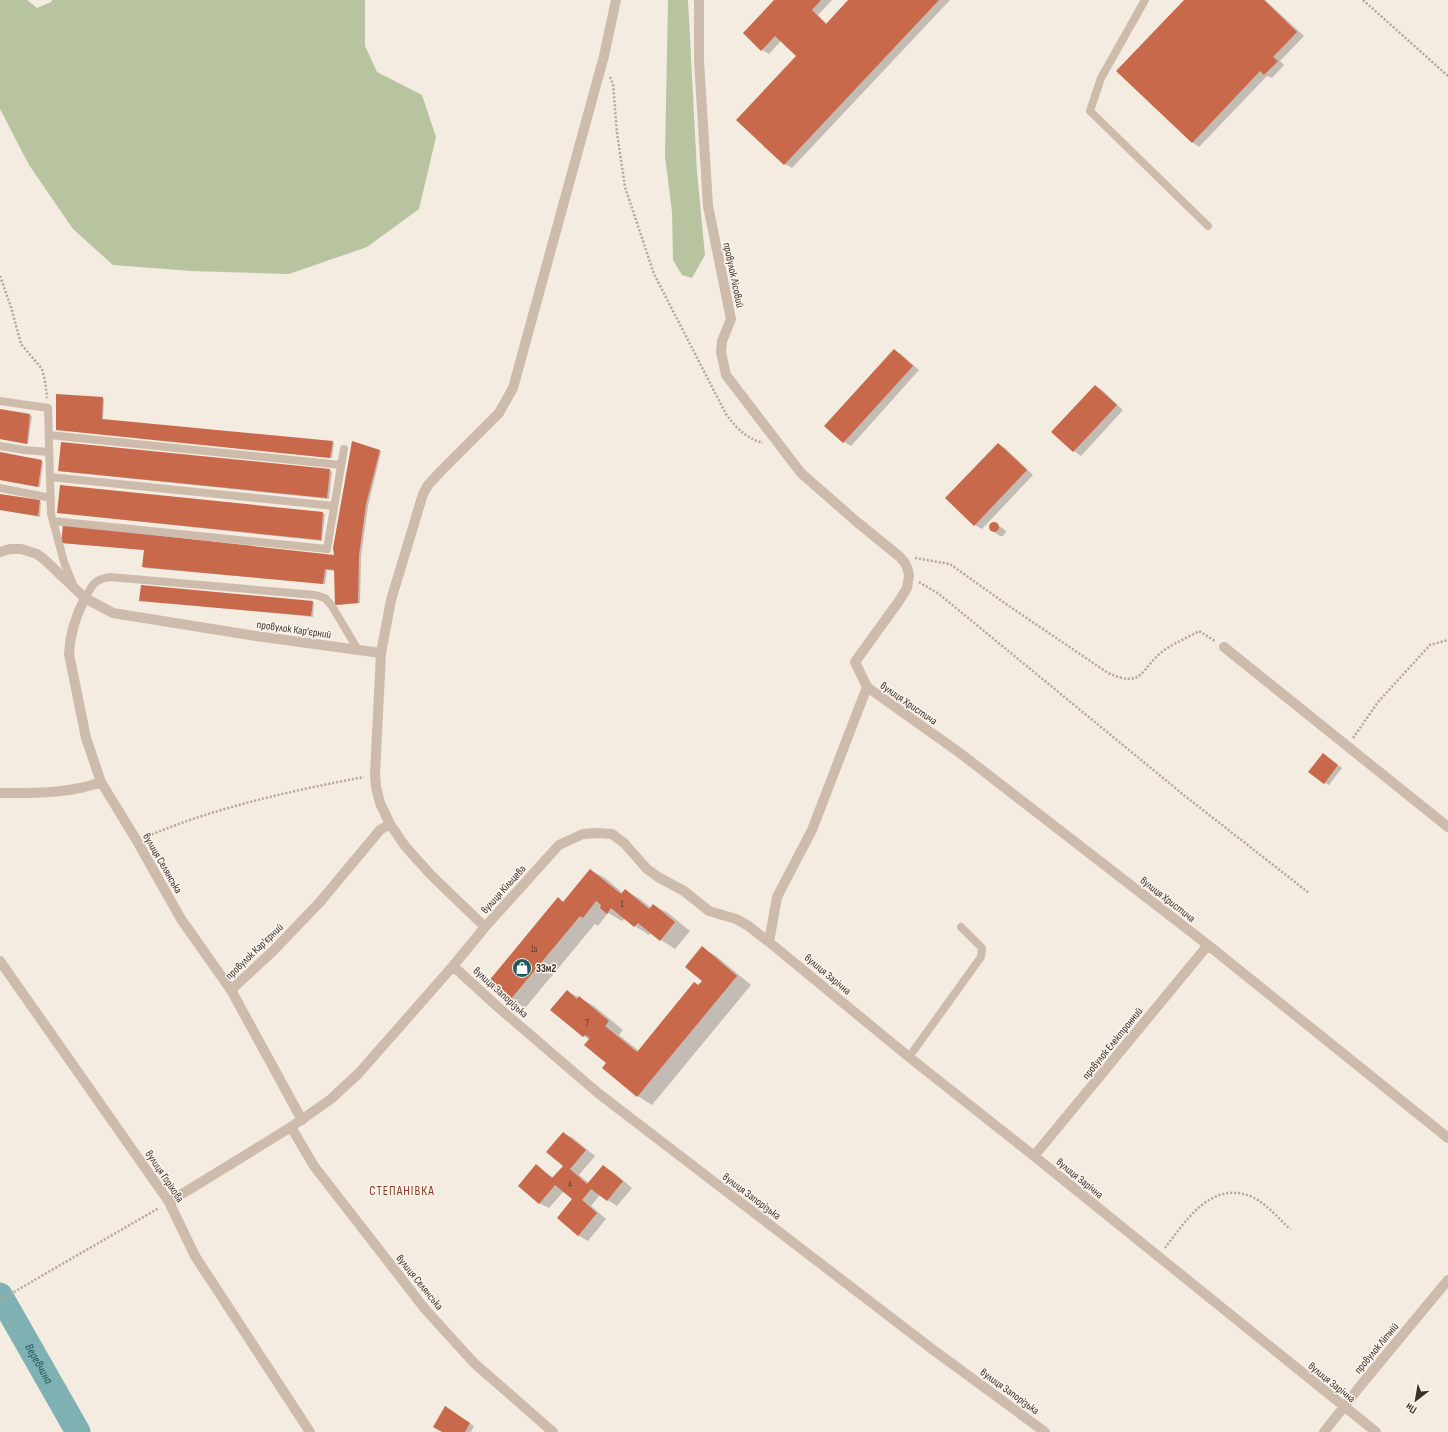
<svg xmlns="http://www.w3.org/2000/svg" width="1448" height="1432" font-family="'Sofia Sans Condensed',sans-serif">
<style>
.green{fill:#b8c4a0}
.shadow{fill:#0003}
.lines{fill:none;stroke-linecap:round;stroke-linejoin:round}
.river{stroke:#7fb0b2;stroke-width:25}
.building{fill:#c8694b}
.path{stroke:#b9a596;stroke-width:2.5;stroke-dasharray:2 2;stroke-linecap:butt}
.service{stroke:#cdbbac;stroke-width:8}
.minor{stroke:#cdbbac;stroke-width:10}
.labels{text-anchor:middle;stroke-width:3;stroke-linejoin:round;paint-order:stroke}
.number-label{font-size:9px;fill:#5e3e33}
.street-label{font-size:11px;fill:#3b302b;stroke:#fbf5ee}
.poi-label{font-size:11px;font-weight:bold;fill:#3b302b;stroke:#fbf5ee;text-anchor:start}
.water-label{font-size:12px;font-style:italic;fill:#1f5a5e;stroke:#fbf5ee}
.quarter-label{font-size:13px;letter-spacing:1px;fill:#8c3b22;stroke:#fbf5ee}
</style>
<rect width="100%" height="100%" fill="#f4ebe1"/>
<path class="green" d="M0,0H27L37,8L51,2L52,0H365V46L377,72L422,95L436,137L419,209L367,247L289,274L192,271L113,265L73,229L29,165L0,109Z
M668,0H688L697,172L705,255L692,278L682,275L673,260L672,212L665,156Z"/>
<path class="shadow" d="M776,0H832L818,15L827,24L850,0H950L792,168L785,164L797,56L781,41L769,54L762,50Z
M1186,0H1265L1304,36L1280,61L1284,65L1272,78L1267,76L1199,147L1192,142Z
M894,350L901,354L919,370L851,446L844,442Z
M1095,386L1102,390L1123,410L1081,456L1074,451L1053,432Z
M102,398L104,399L103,420L332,442L334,443L332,458L57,429Z
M0,410L32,416L28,444L0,439Z
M998,444L1005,448L1033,475L982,529L975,525Z
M379,450L381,452L368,506L361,556L360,603L338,605L336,604L335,571L327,570L325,584L145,568L143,567L144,550L62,543L335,556Z
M0,453L43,462L40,487L0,480Z
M330,470L332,472L329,499L59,471Z
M61,486L323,513L325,514L322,541L60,513L58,512Z
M0,495L39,501L41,502L40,517L0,510Z
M994,523L1005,530L1006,532L1003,536H1000L991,530L990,526Z
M140,600L312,602L314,603L313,617Z
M1327,757L1342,768L1329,785L1325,783Z
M590,870L605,878L623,893L625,890L640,899L651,908L653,905L668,913L690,931L675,949L661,940L651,933L649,935L635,926L625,918L622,921L608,913L598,926L595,924L525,1008L511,999L489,982L558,899L564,902Z
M702,948L716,956L751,985L652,1105L638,1096L604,1068L608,1063L589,1040L552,1010L567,991L594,1006L623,1030L619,1035L639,1051L695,983L699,986L703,980Z
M563,1133L573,1138L595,1156L579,1175L589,1183L603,1166L613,1172L632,1188L617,1206L600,1195L591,1206L606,1219L588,1241L578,1235L574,1199L564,1191L549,1208L539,1203L536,1166L554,1178L564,1166Z
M449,1410L474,1426L471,1432H444Z"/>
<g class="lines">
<path class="river" id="s1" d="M0,1295L78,1432"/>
</g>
<path class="building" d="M774,0H821L812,10L826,24L848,0H939L784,165L736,120L796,56L775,36L761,51L743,33Z
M1184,0H1264L1297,32L1273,57L1278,61L1264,75L1260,71L1192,143L1116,71Z
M894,349L913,366L843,443L824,426Z
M1095,385L1117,405L1073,452L1051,432Z
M56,394L103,397L102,419L333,441L330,458L56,430Z
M0,409L30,414L27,444L0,439Z
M352,441L380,450L366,504L359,555L358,603L335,605L334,570L325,569L323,584L142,567L144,550L61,543L63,525L334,555L333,548Z
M61,442L330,469L327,498L58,471Z
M998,443L1027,470L974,526L945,498Z
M0,452L42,460L38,487L0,480Z
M60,485L323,512L321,540L57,513Z
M0,494L40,500L38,516L0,510Z
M989 527a5 5 0 1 1 10 0a5 5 0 1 1-10 0Z
M141,585L313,601L311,616L139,601Z
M1323,753L1338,765L1324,784L1308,772Z
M590,869L621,894L625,889L649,909L653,904L675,922L660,941L638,923L634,927L611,908L607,914L600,908L601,905L596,901L583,918L580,916L510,1000L488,982L558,897L563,902Z
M702,946L737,976L637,1097L602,1068L606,1063L584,1045L590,1038L585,1035L583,1037L550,1010L567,990L577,999L579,996L609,1021L605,1026L637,1052L694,982L698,985L702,981L685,967Z
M563,1132L586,1150L570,1169L587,1184L603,1165L623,1181L607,1201L591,1189L582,1200L597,1213L578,1236L557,1218L572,1199L555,1185L539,1204L518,1186L536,1164L552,1178L563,1166L546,1152Z
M445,1406L470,1423L465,1432H442L433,1427Z"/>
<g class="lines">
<path class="path" d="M1363,0L1448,76
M610,77L613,84L617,133L625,187L654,274L726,414C736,428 746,438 763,443
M0,276L11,307L21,344L42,369L45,381L47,398
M915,558L950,564L1006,604L1108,673C1144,689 1140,669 1163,651C1174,643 1187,638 1199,631L1215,641
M919,582L939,594L1185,796L1309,893
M1353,738L1378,702L1430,645L1448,640
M148,836C217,807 290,791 364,777
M1165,1248C1185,1222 1210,1181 1250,1196C1265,1202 1278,1218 1290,1229
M0,1300L159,1208"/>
<path class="service" d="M1145,0L1101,78L1090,111L1208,226
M0,401L48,408L51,514L64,562L74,587
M49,435L341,465
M0,446L24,450L49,452
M50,477L334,506
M0,488L51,498
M53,521L327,549L344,449
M85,598C92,586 94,579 110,577L315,595L325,598L332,606L358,650
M909,1057L981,957L982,948L961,927"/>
<path class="minor" d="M699,0V61L708,206L731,319L722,341L721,352L726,375L801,473L857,522L900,557L905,563L908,570L909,576L907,588L899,601L855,662L867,687L812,830L777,897L769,942
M0,552L10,549H21L37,554L45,560L85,598L113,613L256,636L381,653
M85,598C75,617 70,633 69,654L86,738L101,782L137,841L181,919L231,990L302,1120
M1224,647L1448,827
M867,687L960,753L1208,945L1448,1138
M0,793C34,793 69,794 101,782
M485,927L431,875L405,846L390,824L380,803L376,787L375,775L381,653L391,600L423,494L428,485L441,471L499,413L513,388L604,56L616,0
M0,961L169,1202L195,1256L310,1432
M453,966L499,1008L598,1093L932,1349L1045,1432
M231,990L274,950L320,902L380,830L390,824
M291,1127L314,1166L425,1309L474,1363L553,1432
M1034,1156L1208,945
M169,1202L291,1127L331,1099L359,1073L453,966L485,927L549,856L559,845L572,839L583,834L596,833L612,834L624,843L647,869L658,877L684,891L709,911L736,919L747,925L769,942L909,1057L1034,1156L1376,1432
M1324,1432L1361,1385L1448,1280"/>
</g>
<defs>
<symbol id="shop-disc" viewBox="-11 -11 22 22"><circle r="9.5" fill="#1f5a5e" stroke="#fbf5ee"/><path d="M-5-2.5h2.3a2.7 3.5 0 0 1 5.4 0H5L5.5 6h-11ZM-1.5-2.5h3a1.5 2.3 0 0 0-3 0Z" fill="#fff"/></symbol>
</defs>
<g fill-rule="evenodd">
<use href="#shop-disc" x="511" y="957" width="22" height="22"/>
</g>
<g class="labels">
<g class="number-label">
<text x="622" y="907">1</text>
<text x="534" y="952">1а</text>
<text x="587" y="1026">7</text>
<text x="570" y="1187">4</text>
</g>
<g class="street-label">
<text transform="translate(734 275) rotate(78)" y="4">провулок Лісовий</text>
<text transform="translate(294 629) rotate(8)" y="4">провулок Кар'єрний</text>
<text transform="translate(909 703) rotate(35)" y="4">вулиця Христича</text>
<text transform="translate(163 863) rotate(60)" y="4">вулиця Селянська</text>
<text transform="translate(503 889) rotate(-48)" y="4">вулиця Кільцева</text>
<text transform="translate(1168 899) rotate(38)" y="4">вулиця Христича</text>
<text transform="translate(254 951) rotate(-44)" y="4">провулок Кар'єрний</text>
<text transform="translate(828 974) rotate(40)" y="4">вулиця Зарічна</text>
<text transform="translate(501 992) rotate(42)" y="4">вулиця Запорізька</text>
<text transform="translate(1112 1043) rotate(-51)" y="4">провулок Електронний</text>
<text transform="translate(165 1176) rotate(56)" y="4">вулиця Горіхова</text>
<text transform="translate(1080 1178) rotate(39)" y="4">вулиця Зарічна</text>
<text transform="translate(752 1196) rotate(37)" y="4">вулиця Запорізька</text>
<text transform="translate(420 1282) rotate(51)" y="4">вулиця Селянська</text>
<text transform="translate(1376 1348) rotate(-50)" y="4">провулок Літній</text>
<text transform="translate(1332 1382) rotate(39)" y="4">вулиця Зарічна</text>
<text transform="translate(1010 1391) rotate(36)" y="4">вулиця Запорізька</text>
</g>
<g class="poi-label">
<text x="536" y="972">33м2</text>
</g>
<g class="water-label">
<text dy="4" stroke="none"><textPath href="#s1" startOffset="79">Веревчина</textPath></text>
</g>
<g class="quarter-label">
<text x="402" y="1195">СТЕПАНІВКА</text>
</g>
</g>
<g transform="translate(1416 1400) rotate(211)" stroke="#fbf5ee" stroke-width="3" paint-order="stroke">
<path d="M0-3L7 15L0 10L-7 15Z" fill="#3b302b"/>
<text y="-6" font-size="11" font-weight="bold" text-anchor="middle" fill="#3b302b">Пн</text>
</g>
</svg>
